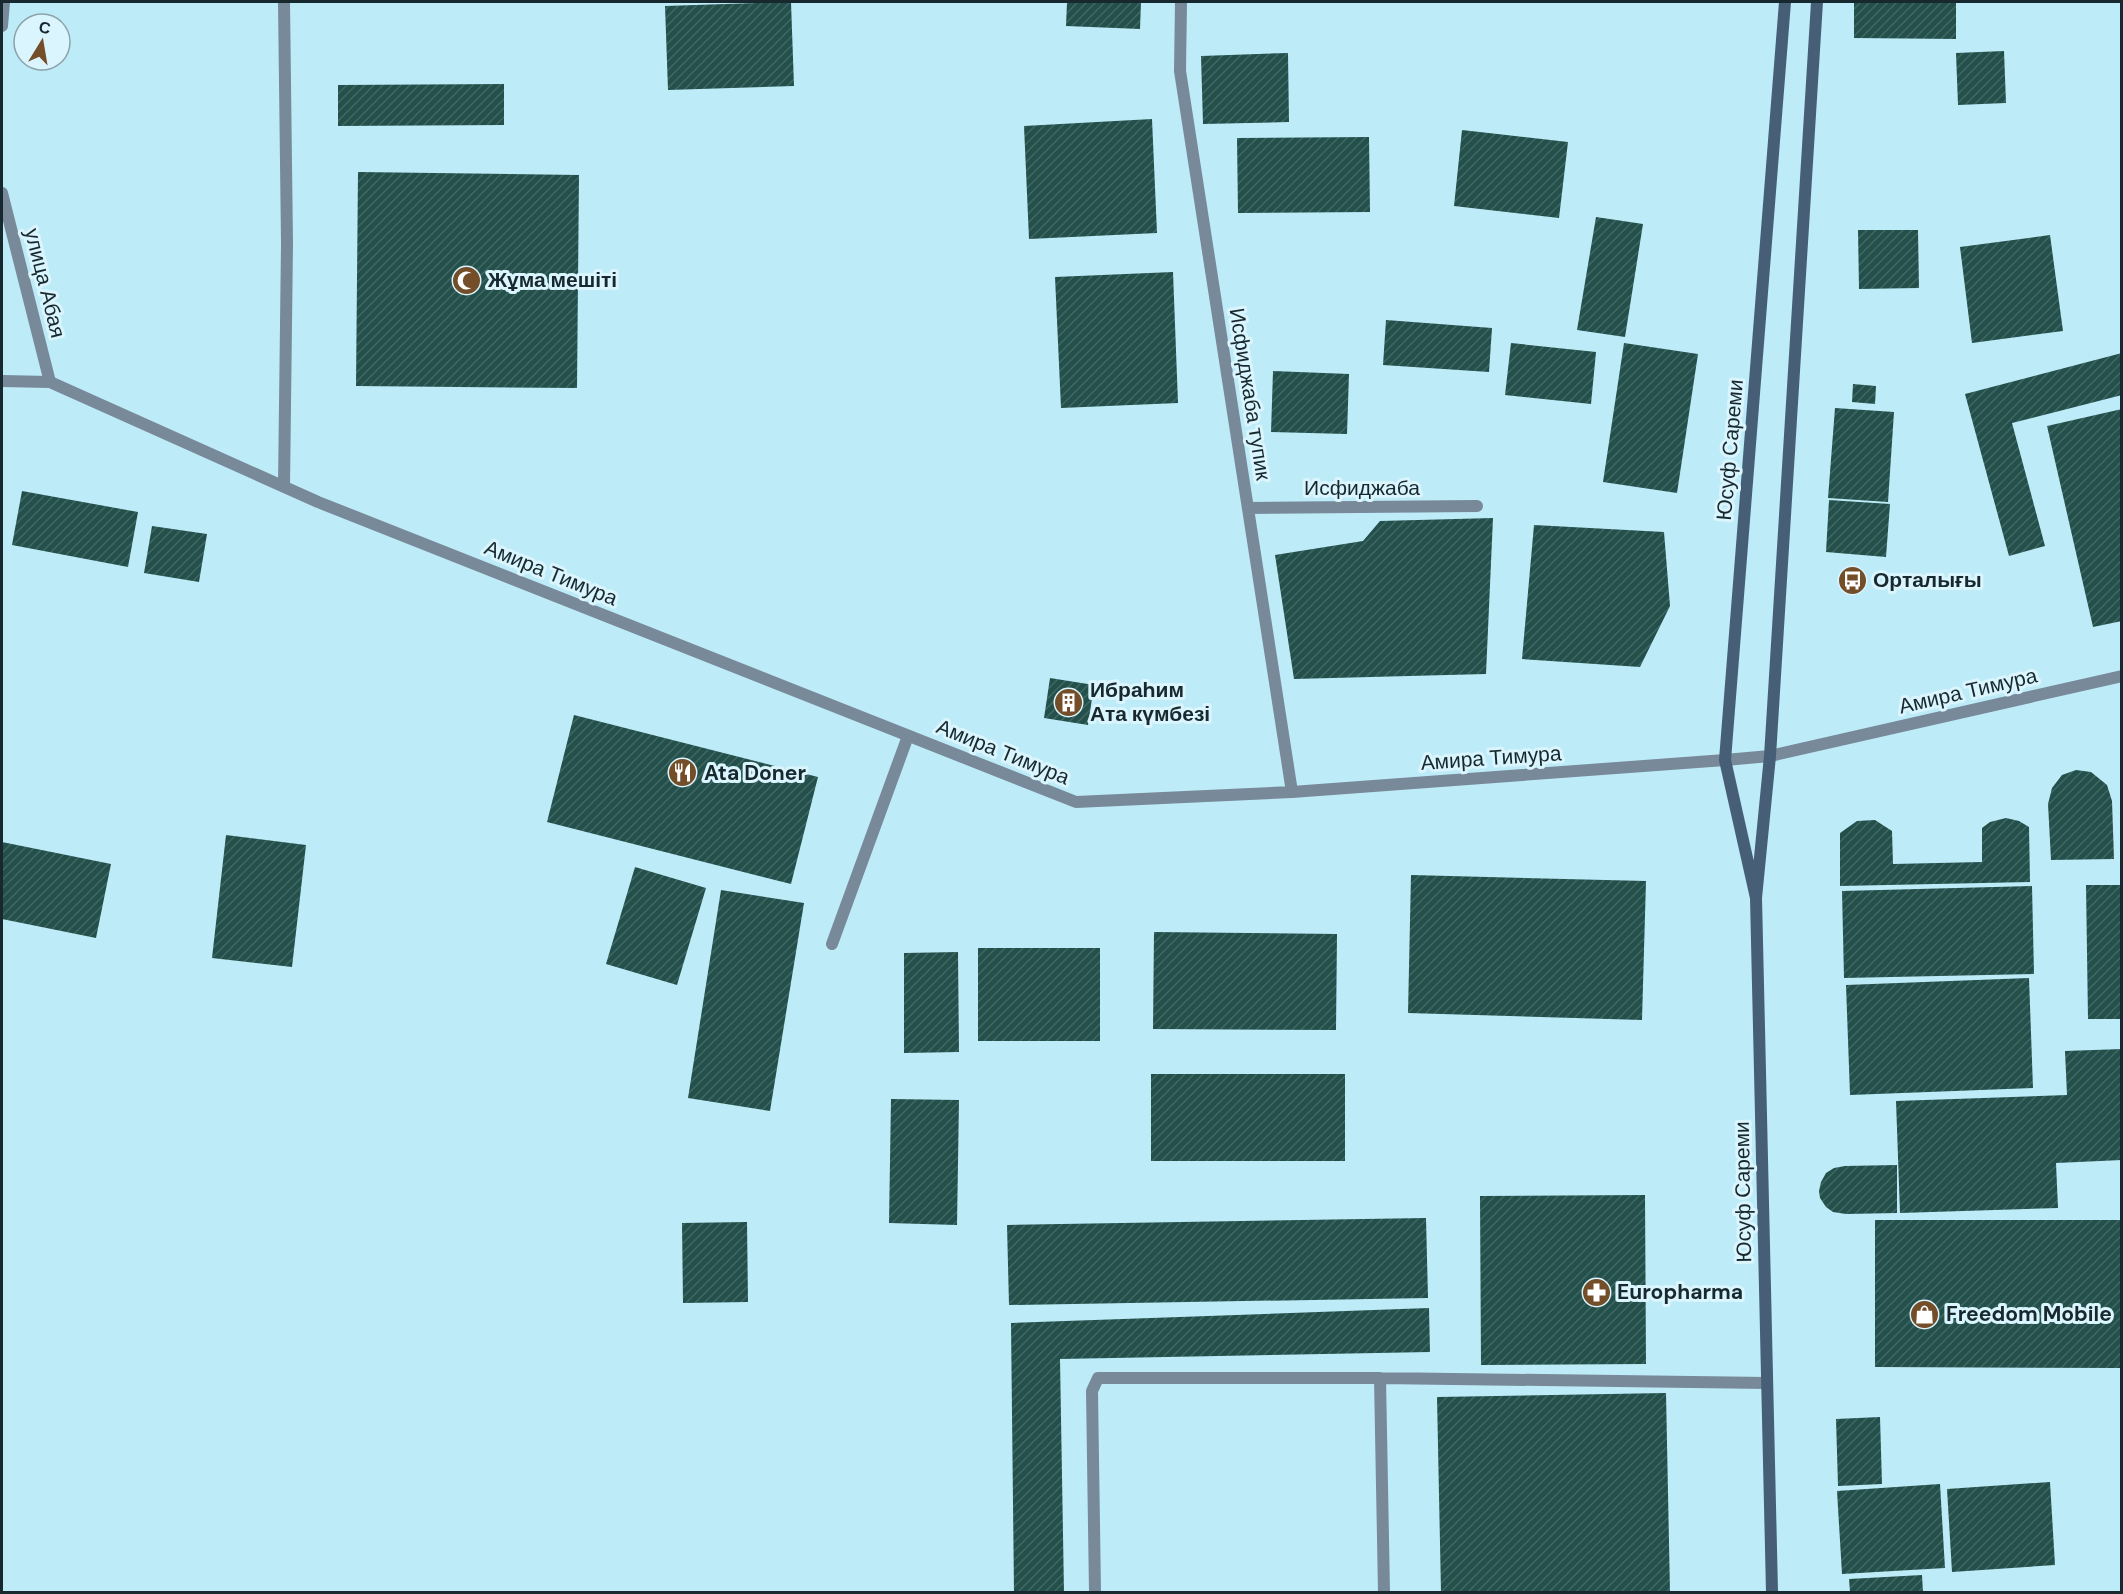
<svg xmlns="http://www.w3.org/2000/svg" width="2123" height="1594" font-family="'DM Sans',sans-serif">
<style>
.building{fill:url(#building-hatch)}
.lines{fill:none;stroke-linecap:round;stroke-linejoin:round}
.service{stroke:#78899a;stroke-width:12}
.minor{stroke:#78899a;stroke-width:12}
.tertiary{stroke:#78899a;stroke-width:12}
.secondary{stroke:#465f77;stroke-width:12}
.labels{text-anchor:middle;stroke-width:6;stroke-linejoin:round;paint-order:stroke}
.poi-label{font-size:21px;font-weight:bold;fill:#17292e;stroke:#daf5fd;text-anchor:start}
.street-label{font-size:21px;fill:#17292e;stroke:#daf5fd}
</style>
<defs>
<pattern id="building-hatch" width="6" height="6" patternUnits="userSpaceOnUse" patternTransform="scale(1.5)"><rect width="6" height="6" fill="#24504c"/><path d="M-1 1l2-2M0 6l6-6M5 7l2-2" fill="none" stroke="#426663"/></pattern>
</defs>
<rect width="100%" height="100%" fill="#beebf8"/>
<path class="building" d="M791,2L794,86L668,90L665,6Z
M1067,2H1141L1140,29L1066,26Z
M1854,2H1956V39L1854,38Z
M2004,51L2006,103L1958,105L1956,53Z
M1288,53L1289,122L1203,124L1201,56Z
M504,84V125L338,126V85Z
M1152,119L1157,233L1029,239L1024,126Z
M1462,130L1568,142L1559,218L1454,206Z
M1369,137L1370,212L1238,213L1237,138Z
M358,172L579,175L577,388L356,386Z
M1596,217L1643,224L1625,337L1577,330Z
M1858,230H1918L1919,288L1859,289Z
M2050,235L2063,331L1972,343L1960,247Z
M1173,272L1178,403L1061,408L1055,277Z
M1386,320L1492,328L1489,372L1383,365Z
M1511,343L1596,352L1591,404L1505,395Z
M1624,343L1698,354L1677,493L1603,482Z
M2122,353V395L2012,423L2045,546L2009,556L1965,394Z
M1273,371L1349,374L1347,434L1271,432Z
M1853,384L1876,386L1875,404L1852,402Z
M1835,408L1894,412L1888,502L1828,498Z
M2122,409V621L2093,627L2047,426Z
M22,491L138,512L128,567L12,545Z
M1829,500L1890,504L1886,557L1826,552Z
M1493,518L1486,674L1294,679L1275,555L1363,541L1380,521Z
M1534,525L1664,532L1670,606L1640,667L1522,659Z
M152,526L207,534L199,582L144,573Z
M1050,678L1094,685L1088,725L1044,718Z
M574,715L818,777L791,884L547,822Z
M2076,770L2091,772L2107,785L2112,801L2114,859L2051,860L2048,804L2052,788L2062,775Z
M2006,818L2019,821L2029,827L2030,882L1840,886V833L1857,821L1875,820L1892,831L1893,864L1982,862V828L1990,822Z
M226,835L306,845L292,967L212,958Z
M2,842L111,864L96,938L2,919Z
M635,867L706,888L677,985L606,964Z
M1411,875L1646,881L1642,1020L1408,1013Z
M2086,885H2122V1019H2088Z
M2032,886L2034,974L1844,978L1842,891Z
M721,890L804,903L770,1111L688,1098Z
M1154,932L1337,934L1336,1030L1153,1029Z
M978,948H1100V1041H978Z
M958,952L959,1052L904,1053V953Z
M2029,978L2033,1088L1850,1095L1846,985Z
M2122,1049V1160L2056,1163L2058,1208L1900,1213L1896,1101L2067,1095L2065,1051Z
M1151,1074H1345V1161H1151Z
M891,1099L959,1100L957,1225L889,1223Z
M1897,1165V1213L1846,1214L1833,1212L1826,1207L1820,1198L1819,1191L1821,1182L1826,1173L1834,1168L1845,1166Z
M1645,1195L1646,1364L1481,1365L1480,1196Z
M1426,1218L1428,1298L1009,1305L1007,1225Z
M1875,1220H2122V1368L1875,1367Z
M747,1222L748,1302L683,1303L682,1223Z
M1429,1308L1430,1352L1060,1359L1064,1592H1014L1011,1323Z
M1666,1393L1670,1592H1441L1437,1397Z
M1880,1417L1882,1484L1838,1486L1836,1419Z
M2050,1482L2055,1565L1952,1572L1947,1489Z
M1940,1484L1945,1568L1842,1574L1837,1491Z
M1922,1575L1923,1592H1850L1849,1579Z"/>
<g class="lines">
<path class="service" d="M832,944L908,736
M1380,1378L1384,1592
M1095,1592L1092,1391L1098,1378H1380L1767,1383"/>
<path class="minor" d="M284,2L287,243L284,487
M1181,2L1180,71L1292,792
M2,26L4,2
M2,193L50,382
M2,381L50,382L318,502L1076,802L1292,792L1725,760
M1248,508L1477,506"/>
<path class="tertiary" d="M1725,760L1770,756L2122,676"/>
<path class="secondary" d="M1785,2L1725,760L1756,898L1770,756L1817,2
M1756,898L1772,1592"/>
</g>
<defs>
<symbol id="mosque-disc" viewBox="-11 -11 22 22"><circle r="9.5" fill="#734e29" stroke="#daf5fd"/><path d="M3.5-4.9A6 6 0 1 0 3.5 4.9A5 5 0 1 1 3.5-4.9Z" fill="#fff"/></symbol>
<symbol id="bus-disc" viewBox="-11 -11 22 22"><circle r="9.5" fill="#734e29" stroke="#daf5fd"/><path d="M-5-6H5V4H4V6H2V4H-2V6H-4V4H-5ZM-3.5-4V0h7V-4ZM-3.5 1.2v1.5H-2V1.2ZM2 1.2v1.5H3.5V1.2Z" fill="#fff"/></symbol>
<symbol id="building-disc" viewBox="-11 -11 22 22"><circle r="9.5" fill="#734e29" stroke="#daf5fd"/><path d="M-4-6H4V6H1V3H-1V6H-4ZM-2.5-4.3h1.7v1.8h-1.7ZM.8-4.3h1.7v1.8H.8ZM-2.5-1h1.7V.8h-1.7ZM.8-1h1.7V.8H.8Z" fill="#fff"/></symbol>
<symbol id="restaurant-disc" viewBox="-11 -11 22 22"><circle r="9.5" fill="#734e29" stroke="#daf5fd"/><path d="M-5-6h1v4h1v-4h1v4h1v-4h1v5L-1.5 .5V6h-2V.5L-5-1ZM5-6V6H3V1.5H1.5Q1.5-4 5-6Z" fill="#fff"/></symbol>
<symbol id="pharmacy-disc" viewBox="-11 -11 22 22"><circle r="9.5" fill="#734e29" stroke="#daf5fd"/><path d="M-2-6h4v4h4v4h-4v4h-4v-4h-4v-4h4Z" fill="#fff"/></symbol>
<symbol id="shop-disc" viewBox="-11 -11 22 22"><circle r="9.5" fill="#734e29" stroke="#daf5fd"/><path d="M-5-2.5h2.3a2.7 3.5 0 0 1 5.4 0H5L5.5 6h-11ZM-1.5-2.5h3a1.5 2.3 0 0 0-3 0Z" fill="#fff"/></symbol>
</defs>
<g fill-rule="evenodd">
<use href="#mosque-disc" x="450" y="264" width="33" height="33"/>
<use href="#bus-disc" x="1836" y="564" width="33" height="33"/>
<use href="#building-disc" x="1052" y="686" width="33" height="33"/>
<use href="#restaurant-disc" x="666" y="756" width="33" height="33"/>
<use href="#pharmacy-disc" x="1580" y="1276" width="33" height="33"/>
<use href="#shop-disc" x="1908" y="1298" width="33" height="33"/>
</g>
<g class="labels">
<g class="poi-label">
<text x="488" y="287">Жұма мешіті</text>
<text x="1873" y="587">Орталығы</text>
<text x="1090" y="697">Ибраhим<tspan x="1090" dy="24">Ата күмбезі</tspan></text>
<text x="704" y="780">Ata Doner</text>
<text x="1617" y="1299">Europharma</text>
<text x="1946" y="1321">Freedom Mobile</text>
</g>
<g class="street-label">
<text transform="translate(45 283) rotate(76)" y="7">улица Абая</text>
<text transform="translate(1250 394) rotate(81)" y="7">Исфиджаба тупик</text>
<text transform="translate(1730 450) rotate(-85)" y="7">Юсуф Сареми</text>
<text x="1362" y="495">Исфиджаба</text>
<text transform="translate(551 573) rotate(22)" y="7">Амира Тимура</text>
<text transform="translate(1968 691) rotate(-13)" y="7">Амира Тимура</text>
<text transform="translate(1003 752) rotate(22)" y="7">Амира Тимура</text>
<text transform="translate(1491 758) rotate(-4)" y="7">Амира Тимура</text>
<text transform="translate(1743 1192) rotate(-91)" y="7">Юсуф Сареми</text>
</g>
</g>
<rect width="2123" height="1594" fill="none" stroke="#17292e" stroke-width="6"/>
<g transform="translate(42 42) rotate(11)"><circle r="28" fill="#daf5fd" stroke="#8ca3aa" stroke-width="1.5"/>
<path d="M0-4.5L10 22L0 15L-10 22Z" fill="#734e29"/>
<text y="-9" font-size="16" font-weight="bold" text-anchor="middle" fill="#17292e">С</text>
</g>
</svg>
